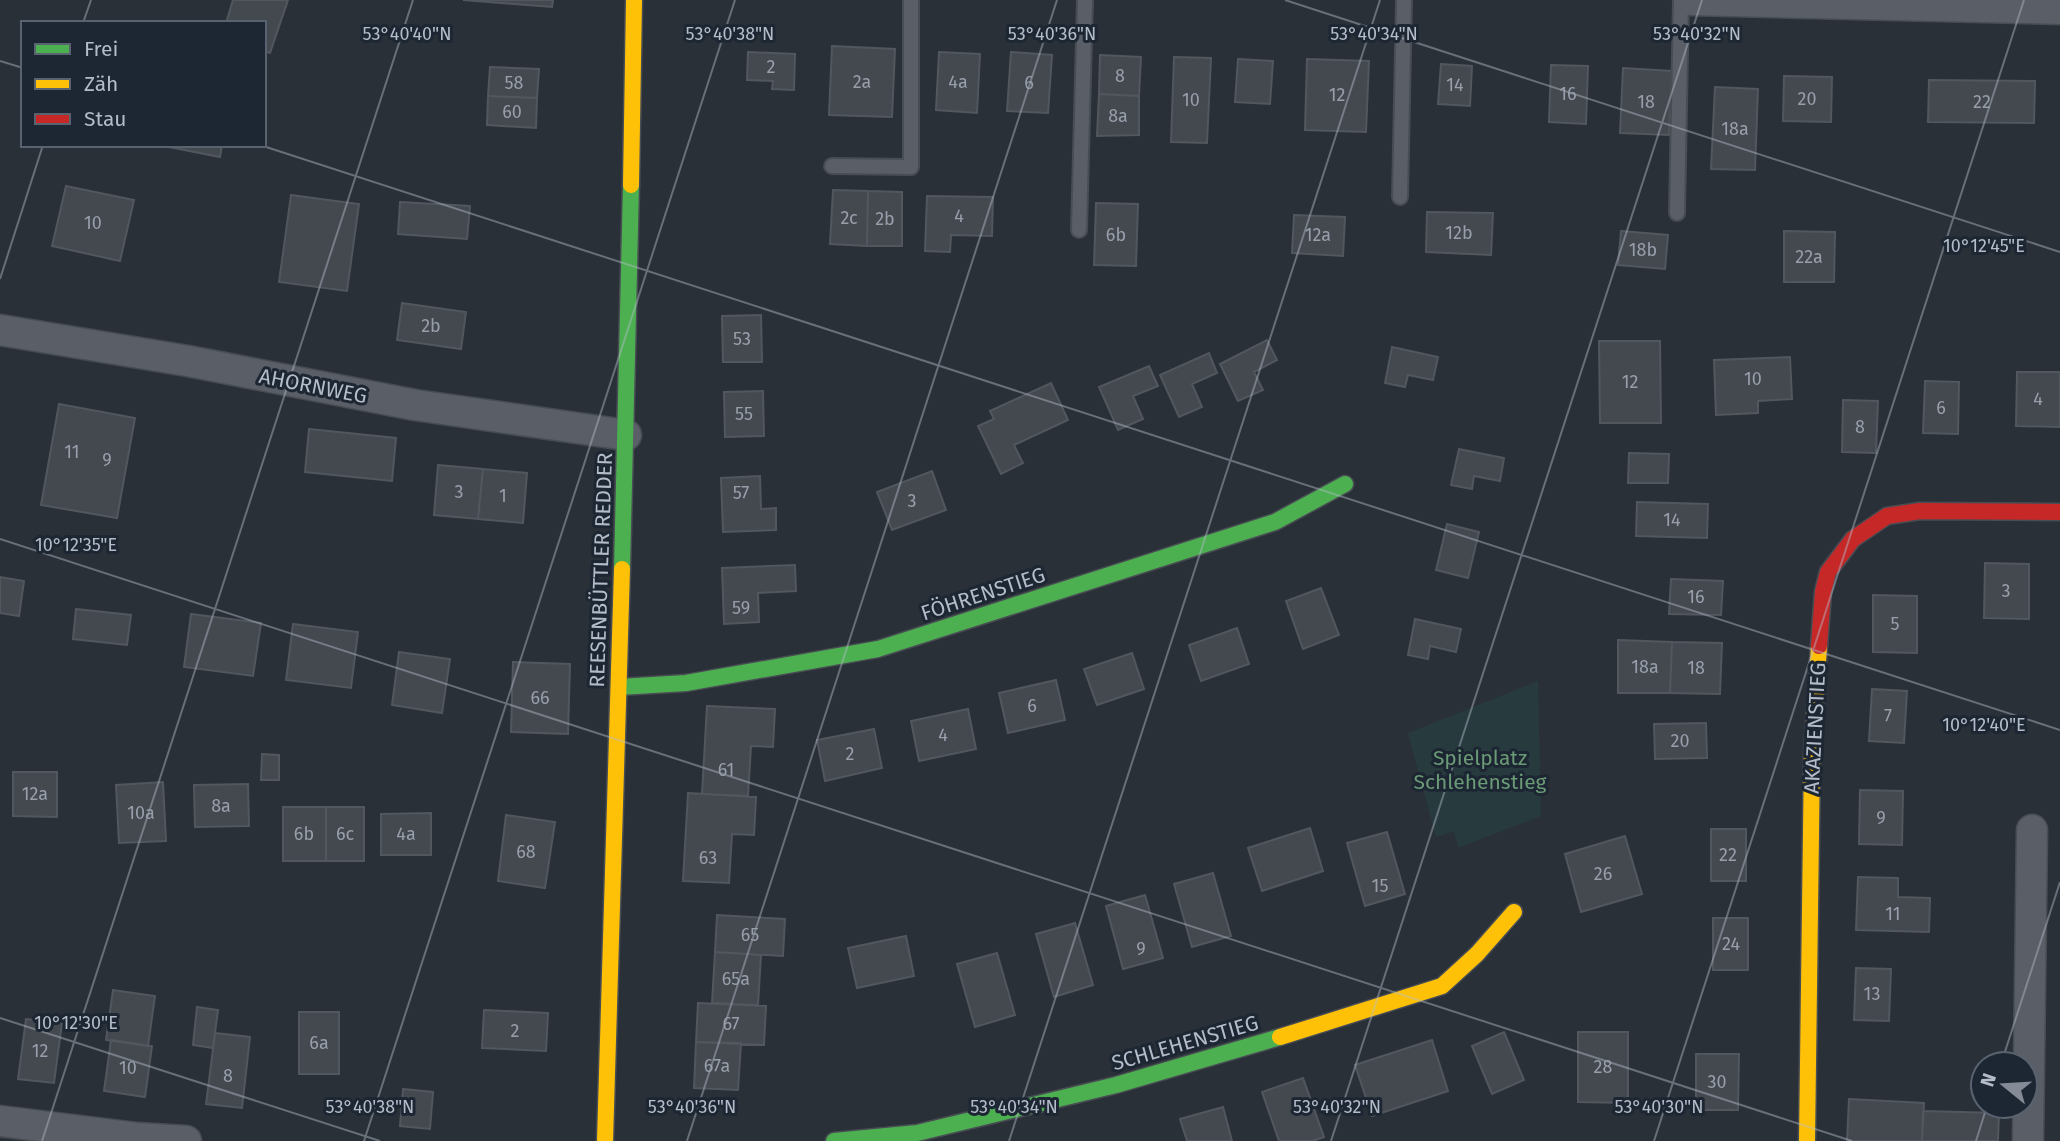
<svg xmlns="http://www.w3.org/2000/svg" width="2060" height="1141" font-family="'Fira Sans',sans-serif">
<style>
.green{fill:#273a3e}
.building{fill:#444950;stroke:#52575f;stroke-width:2}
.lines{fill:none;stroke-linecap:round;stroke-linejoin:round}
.lane-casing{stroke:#484c53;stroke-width:18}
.street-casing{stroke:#484c53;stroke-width:33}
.fast-casing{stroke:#484c53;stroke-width:19}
.slow-casing{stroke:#484c53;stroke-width:19}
.jam-casing{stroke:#484c53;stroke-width:19}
.lane{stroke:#5a5e66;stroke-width:14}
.street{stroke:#5a5e66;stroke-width:30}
.fast{stroke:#4caf50;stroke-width:16}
.slow{stroke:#ffc107;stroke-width:16}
.jam{stroke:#c62828;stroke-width:16}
.ticks{fill:none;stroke:#b4bcc9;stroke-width:2;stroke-opacity:0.45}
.labels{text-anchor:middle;stroke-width:6;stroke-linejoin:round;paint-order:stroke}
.number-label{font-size:18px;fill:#989fab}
.street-label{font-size:21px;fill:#b4bcc9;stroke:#1d2633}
.park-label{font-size:21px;fill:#6b9a76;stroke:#1d2633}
.ticks-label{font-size:18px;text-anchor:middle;fill:#b4bcc9;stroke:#1d2633;stroke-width:6;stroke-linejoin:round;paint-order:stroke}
</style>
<rect width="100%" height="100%" fill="#2a3038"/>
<path class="green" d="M1538,681L1541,816L1458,848L1454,831L1436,837L1408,733Z"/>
<path class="building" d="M233,0H288L270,53L264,51V23H226Z
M463,0H553L552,7Z
M832,46L895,49L892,117L829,115Z
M748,52L795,54L794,90L772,89L773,81L747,80Z
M939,52L980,54L977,113L936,110Z
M1011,52L1052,55L1048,113L1007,111Z
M1100,55L1141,57L1139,96L1099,94Z
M1174,57L1211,58L1207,143L1171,142Z
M1238,59L1273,61L1270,104L1235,102Z
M1307,59L1369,61L1366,132L1305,130Z
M1441,64L1472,66L1470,106L1438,104Z
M1551,65L1588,66L1586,124L1549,122Z
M490,67L539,69L537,98L488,96Z
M1623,68L1672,71L1669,135L1620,133Z
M1784,76L1832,77L1831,122L1783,121Z
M1929,80L2035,81L2034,123L1928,122Z
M1715,87L1758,89L1755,170L1711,169Z
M1099,94L1139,96V135L1097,136Z
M488,96L537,98L536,128L487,125Z
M170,145H222L220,157L169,147Z
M66,186L134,200L120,261L52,246Z
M833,190L868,191L867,246L830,244Z
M868,191L902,192V246H867Z
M291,195L359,204L347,291L279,282Z
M927,196L993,197L992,236L951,235L950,252L925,251Z
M400,202L470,206L467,239L398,234Z
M1096,203L1138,204L1136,266L1094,265Z
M1427,212L1493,213L1491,255L1426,252Z
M1294,215L1345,217L1343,256L1292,253Z
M1621,231L1668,235L1665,269L1618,265Z
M1784,231L1835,232L1834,282H1784Z
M402,303L466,312L461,349L397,340Z
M761,315L762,362H723L722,316Z
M1267,340L1277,360L1254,372L1263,390L1238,401L1220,364Z
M1599,341H1660L1661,423H1600Z
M1392,347L1438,357L1433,380L1408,375L1405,387L1385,383Z
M1209,353L1217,373L1192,384L1202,407L1179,417L1160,375Z
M1790,357L1792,399L1758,401V413L1716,415L1714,360Z
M1149,366L1158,386L1133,396L1143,419L1118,430L1099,387Z
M2017,372H2060V427L2016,426Z
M1925,381L1959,382L1958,434L1923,433Z
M1051,383L1068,420L1014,445L1023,463L1001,474L978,426L994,419L990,411Z
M763,391L764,436L725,437L724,392Z
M1843,400L1878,401L1876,453L1842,452Z
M59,404L135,418L117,518L41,505Z
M309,429L396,438L392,481L305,472Z
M1459,449L1504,458L1500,481L1474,476L1472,489L1451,485Z
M1629,453L1669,454L1668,483H1628Z
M438,465L483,469L478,519L434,515Z
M483,469L527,473L523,523L478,519Z
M932,471L946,510L892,530L877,492Z
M760,476L761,509L776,508V530L723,532L721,478Z
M1637,502L1708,504L1707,538L1636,536Z
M1447,524L1479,532L1468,578L1436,570Z
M1985,563L2029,564V619L1984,618Z
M795,565L796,591L758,593L759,622L724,624L722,568Z
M0,577L24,581L19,616L0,613Z
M1671,579L1723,581L1721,615L1669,614Z
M1321,588L1339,635L1303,649L1286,601Z
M1873,595L1917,596V653L1873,652Z
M76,609L131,615L127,645L73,639Z
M191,614L261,623L253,676L184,667Z
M1415,619L1461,629L1456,652L1430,646L1428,659L1408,655Z
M293,624L358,632L351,688L286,680Z
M1237,628L1249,664L1201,681L1189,645Z
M1618,640L1672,642L1670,693H1618Z
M1672,642L1722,643L1720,694L1670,693Z
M399,652L450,659L442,713L392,705Z
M1132,653L1144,689L1097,705L1084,669Z
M513,662L570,664L568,734L511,732Z
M1056,680L1065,720L1008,733L999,693Z
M1872,689L1907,691L1904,743L1869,741Z
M707,706L775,709L773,747L751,746L748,796L702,794Z
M968,709L976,749L919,761L911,721Z
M1706,723L1707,758L1655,759L1654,724Z
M874,729L882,768L825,781L817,740Z
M262,754L279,755V780H261Z
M13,772H57V817L13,816Z
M163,782L166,841L119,843L116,785Z
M248,784L249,826L195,827L194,785Z
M1860,790L1903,791L1902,845L1859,844Z
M688,793L756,797L754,835L732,834L729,883L683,881Z
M283,807H326V861H283Z
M326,807H364V861H326Z
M431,813V855H381V814Z
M506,815L555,822L545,888L498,881Z
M1310,828L1323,871L1262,891L1248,848Z
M1711,829H1746V881H1711Z
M1387,832L1405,894L1365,906L1347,843Z
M1625,836L1642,894L1581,912L1565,854Z
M1213,873L1231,936L1192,947L1174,884Z
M1858,877L1898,878V897L1930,898L1929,932L1856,930Z
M1145,895L1163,958L1123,969L1106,906Z
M717,915L785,919L783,956L715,952Z
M1713,918H1748V970H1713Z
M1075,923L1093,985L1054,997L1036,934Z
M906,936L914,976L857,988L848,948Z
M715,952L761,955L758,1005L712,1003Z
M997,953L1015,1015L975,1027L957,964Z
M1856,968L1891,969L1889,1021L1854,1020Z
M113,990L155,996L148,1046L106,1040Z
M698,1003L766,1006L764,1045L696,1042Z
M197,1007L218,1010L213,1048L193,1045Z
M484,1010L548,1013L546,1051L482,1048Z
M299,1012H339V1074H299Z
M26,1019L62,1023L54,1083L18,1079Z
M1504,1032L1524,1080L1492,1094L1472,1046Z
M1578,1032H1628V1103L1578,1102Z
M215,1033L250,1037L242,1108L206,1104Z
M111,1040L152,1046L145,1097L104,1091Z
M1432,1040L1448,1091L1372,1116L1355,1065Z
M696,1042L741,1043L738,1090L694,1088Z
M1696,1054H1739L1738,1110H1696Z
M1303,1078L1324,1137L1312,1141H1279L1262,1092Z
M403,1089L433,1092L430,1129L400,1126Z
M1849,1099L1924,1103L1922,1141H1847Z
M1223,1107L1232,1141H1187L1180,1119Z
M1923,1111L1999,1113L1998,1141H1922Z"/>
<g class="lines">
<defs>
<path id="lane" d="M832,166L911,167V0
M1400,197L1404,0
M1677,213L1681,0
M1079,230L1085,0"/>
<path id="street" d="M1691,0L2060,9
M0,330L188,361L415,405L626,435
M0,1121L137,1138L186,1141
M2028,1141L2032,830"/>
<path id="fast" d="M622,569L631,185
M619,687L686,683L878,649L1275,522L1345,484
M834,1141L917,1133L1116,1085L1280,1037"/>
<path id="slow" d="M631,185L634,0
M1280,1037L1442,986L1477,954L1514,912
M605,1141L622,569
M1807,1141L1812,755L1819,646"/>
<path id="jam" d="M1819,646L1823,592L1828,572L1853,539L1887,516L1920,511L2060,512"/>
</defs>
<use href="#lane" class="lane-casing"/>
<use href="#street" class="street-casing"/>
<use href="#fast" class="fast-casing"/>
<use href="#slow" class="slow-casing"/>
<use href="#jam" class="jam-casing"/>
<use href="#lane" class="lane"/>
<use href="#street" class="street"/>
<use href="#fast" class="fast"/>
<use href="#slow" class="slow"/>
<use href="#jam" class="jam"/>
</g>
<path class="ticks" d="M1285,0L2060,252M83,23L91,0M0,61L23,68M260,145L2060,730M0,279L43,145M0,539L1852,1141M0,1018L380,1141M2001,1064L2060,882M42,1141L413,0M364,1141L735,0M687,1141L1057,0M1009,1141L1380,0M1331,1141L1702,0M1654,1141L2024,0M1976,1141L1987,1106"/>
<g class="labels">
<g class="number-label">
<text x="771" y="73">2</text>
<text x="1120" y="82">8</text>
<text x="862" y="88">2a</text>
<text x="958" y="88">4a</text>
<text x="514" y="89">58</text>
<text x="1029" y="89">6</text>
<text x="1455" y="91">14</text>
<text x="1568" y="100">16</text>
<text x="1337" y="101">12</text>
<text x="1807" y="105">20</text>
<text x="1191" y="106">10</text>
<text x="1646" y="108">18</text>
<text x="1982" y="108">22</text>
<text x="512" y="118">60</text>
<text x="1118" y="122">8a</text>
<text x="1735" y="135">18a</text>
<text x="959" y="222">4</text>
<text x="849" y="224">2c</text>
<text x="885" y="225">2b</text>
<text x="93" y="229">10</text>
<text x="1459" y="239">12b</text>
<text x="1116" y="241">6b</text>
<text x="1318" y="241">12a</text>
<text x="1643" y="256">18b</text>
<text x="1809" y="263">22a</text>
<text x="431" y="332">2b</text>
<text x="742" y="345">53</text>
<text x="1753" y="385">10</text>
<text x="1630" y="388">12</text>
<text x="2038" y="405">4</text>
<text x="1941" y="414">6</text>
<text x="744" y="420">55</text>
<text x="1860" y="433">8</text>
<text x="72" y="458">11</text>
<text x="107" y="466">9</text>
<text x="459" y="498">3</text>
<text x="741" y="499">57</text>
<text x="503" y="502">1</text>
<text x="912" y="507">3</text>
<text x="1672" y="526">14</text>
<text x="2006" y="597">3</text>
<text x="1696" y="603">16</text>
<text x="741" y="614">59</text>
<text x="1895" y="630">5</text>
<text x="1645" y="673">18a</text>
<text x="1696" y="674">18</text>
<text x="540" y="704">66</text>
<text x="1032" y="712">6</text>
<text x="1888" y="722">7</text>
<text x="943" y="741">4</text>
<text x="1680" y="747">20</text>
<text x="850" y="760">2</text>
<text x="726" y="776">61</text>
<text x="35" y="800">12a</text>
<text x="221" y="812">8a</text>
<text x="141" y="819">10a</text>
<text x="1881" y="824">9</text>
<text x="304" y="840">6b</text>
<text x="345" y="840">6c</text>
<text x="406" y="840">4a</text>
<text x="526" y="858">68</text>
<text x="1728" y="861">22</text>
<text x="708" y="864">63</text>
<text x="1603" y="880">26</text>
<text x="1380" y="892">15</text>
<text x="1893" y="920">11</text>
<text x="750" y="941">65</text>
<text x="1731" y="950">24</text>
<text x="1141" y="955">9</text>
<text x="736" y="985">65a</text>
<text x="1872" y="1000">13</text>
<text x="731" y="1030">67</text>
<text x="515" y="1037">2</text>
<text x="319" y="1049">6a</text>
<text x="40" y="1057">12</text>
<text x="717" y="1072">67a</text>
<text x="1603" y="1073">28</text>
<text x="128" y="1074">10</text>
<text x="228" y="1082">8</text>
<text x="1717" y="1088">30</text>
</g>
<g class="street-label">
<text transform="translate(313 386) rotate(11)" y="7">AHORNWEG</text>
<text transform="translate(601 570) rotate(-88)" y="7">REESENBÜTTLER REDDER</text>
<text transform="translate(983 594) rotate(-18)" y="7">FÖHRENSTIEG</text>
<text transform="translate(1815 728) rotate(-87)" y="7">AKAZIENSTIEG</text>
<text transform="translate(1185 1043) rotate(-16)" y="7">SCHLEHENSTIEG</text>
</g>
<g class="park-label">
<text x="1480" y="765">Spielplatz<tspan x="1480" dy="24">Schlehenstieg</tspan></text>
</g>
</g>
<g class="ticks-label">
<text x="407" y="40">53°40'40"N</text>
<text x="730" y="40">53°40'38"N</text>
<text x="1052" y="40">53°40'36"N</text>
<text x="1374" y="40">53°40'34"N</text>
<text x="1697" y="40">53°40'32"N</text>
<text x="1984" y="252">10°12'45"E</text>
<text x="76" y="551">10°12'35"E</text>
<text x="1984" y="731">10°12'40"E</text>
<text x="76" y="1029">10°12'30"E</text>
<text x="370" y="1113">53°40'38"N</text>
<text x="692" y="1113">53°40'36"N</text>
<text x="1014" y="1113">53°40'34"N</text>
<text x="1337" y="1113">53°40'32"N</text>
<text x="1659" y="1113">53°40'30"N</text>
</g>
<rect x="21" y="21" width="245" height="126" fill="#1d2633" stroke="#59626f" stroke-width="2"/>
<rect x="35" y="44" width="35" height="10" fill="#4caf50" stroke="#59626f" stroke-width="2"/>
<text x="84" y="56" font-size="21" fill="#b4bcc9">Frei</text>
<rect x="35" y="79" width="35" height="10" fill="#ffc107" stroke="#59626f" stroke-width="2"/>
<text x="84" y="91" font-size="21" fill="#b4bcc9">Zäh</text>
<rect x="35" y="114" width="35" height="10" fill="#c62828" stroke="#59626f" stroke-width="2"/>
<text x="84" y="126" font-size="21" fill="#b4bcc9">Stau</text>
<g transform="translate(2004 1085) rotate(288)"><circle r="33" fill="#1d2633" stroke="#59626f" stroke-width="2"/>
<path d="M0-5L12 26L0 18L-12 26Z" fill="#848b96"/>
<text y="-10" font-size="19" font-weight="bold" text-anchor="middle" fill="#b4bcc9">N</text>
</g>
</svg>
